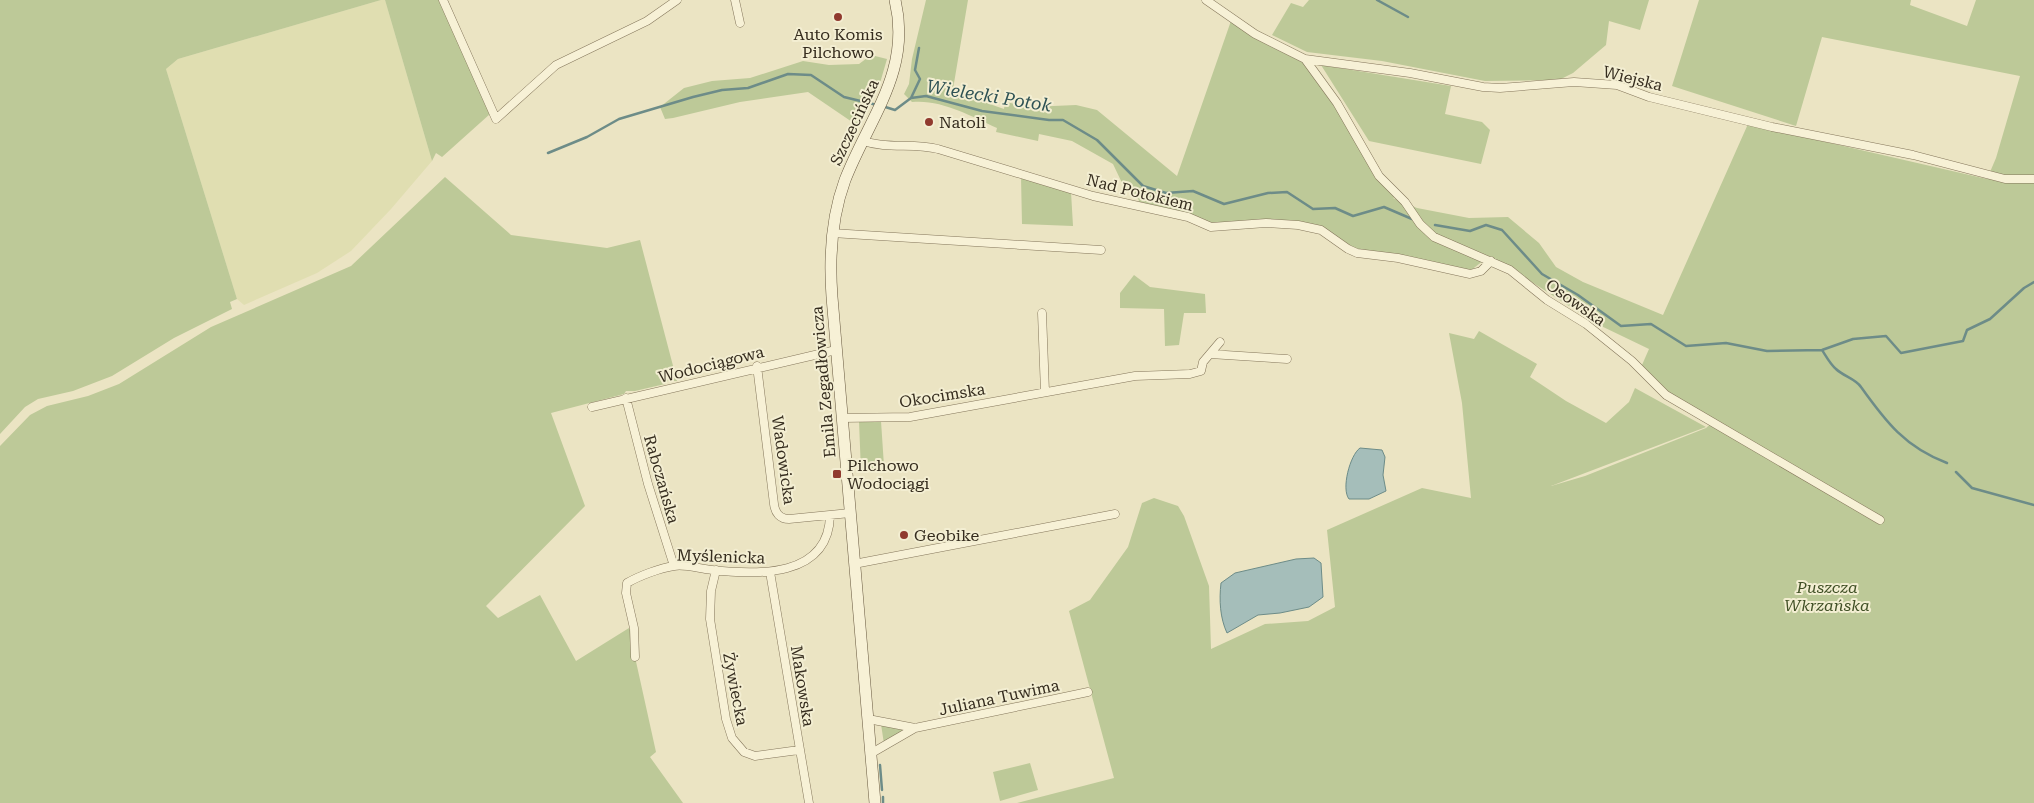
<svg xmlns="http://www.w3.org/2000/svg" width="2034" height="803" font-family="'Roboto Serif',serif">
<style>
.farmland{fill:#e0deb1}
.green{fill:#bdc998}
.water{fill:#a5beba;stroke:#6d8c88}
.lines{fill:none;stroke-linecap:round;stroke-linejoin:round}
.stream{stroke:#6d8c88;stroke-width:2.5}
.street-casing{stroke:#84765b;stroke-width:9}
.secondary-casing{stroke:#66573e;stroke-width:12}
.street{stroke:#f7f1d6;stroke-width:8}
.secondary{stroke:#f7f1d6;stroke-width:11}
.poi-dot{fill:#903a2e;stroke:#f3eed2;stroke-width:2}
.labels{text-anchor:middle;stroke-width:4;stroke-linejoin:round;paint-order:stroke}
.poi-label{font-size:16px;fill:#352c1e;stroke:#f3eed2;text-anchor:start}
.street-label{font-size:16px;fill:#352c1e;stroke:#f3eed2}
.park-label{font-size:16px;font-style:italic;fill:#415026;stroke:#f3eed2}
.water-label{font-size:18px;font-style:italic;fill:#2e5254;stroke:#f3eed2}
</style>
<rect width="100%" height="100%" fill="#ebe4c3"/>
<path class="farmland" d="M381,0H385L432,161L391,209L351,251L317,273L244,305L237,299L166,69L178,59Z"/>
<path class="green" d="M0,0H381L178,59L166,69L237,299L230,302L232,309L174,338L112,376L73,391L38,399L25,407L0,434Z
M385,0H440L490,114L442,157L436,153L432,161Z
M926,0H968L952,95L978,100L1004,109L1005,102L1031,107L1076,105L1097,110L1177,176L1232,18L1305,59L1322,81L1372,166L1398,195L1393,198L1417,208L1469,218L1508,217L1539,243L1556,267L1583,282L1663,315L1748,124L1987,179L1996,158L2020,76L1822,37L1796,126L1672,86L1699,0H1911L1910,5L1967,26L1976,0H2034V803H1017L1114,778L1069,611L1090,600L1128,547L1142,503L1154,498L1178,506L1184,516L1209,586L1211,649L1265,624L1308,621L1335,607L1327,530L1422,488L1471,498L1462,403L1449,333L1474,339L1479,331L1537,364L1530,377L1566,401L1606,423L1629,402L1635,388L1706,427L1551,486L1585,476L1706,428L1714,421L1673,396L1642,365L1649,349L1597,324L1510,268L1488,257L1470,271L1355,249L1319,227L1250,221L1211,224L1138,204L1139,200L1123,185L1113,164L1072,141L1039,134L1038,141L996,132L997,128C971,116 941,99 912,102L904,94L909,84L912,59Z
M1309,0H1649L1640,30L1609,21L1606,45L1573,73L1559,80L1485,81L1382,61L1307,52L1272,35L1291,3L1303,7Z
M871,55L887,59L880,83L858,126L808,92L740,102L673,118L665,119L660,107L684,88L712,81L750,78L803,61L829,65L859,64Z
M1321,65L1451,86L1445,114L1482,122L1490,130L1481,164L1369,141Z
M445,177L511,235L607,248L640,240L677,381H668L665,384L635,391H626L624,394L551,413L585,506L486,606L498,618L540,595L576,661L629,628L635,642V657L656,752L650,757L683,803H0V446L30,415L47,406L88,396L119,384L211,327L351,266Z
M1021,177L1071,192L1073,226L1022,224Z
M1134,275L1150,287L1205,294L1206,313H1184L1179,345L1165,346L1164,309L1120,308V293Z
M859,421H881L884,466L861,472Z
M881,724L905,730L884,744Z
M1030,763L1038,790L1000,801L993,772Z"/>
<path class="water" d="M1360,448L1382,450L1385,457L1383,475L1386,491L1369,499H1349C1341,489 1350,455 1360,448Z
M1314,558L1321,563L1323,597L1309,607L1280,613L1258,615L1227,633C1220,618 1219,600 1221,583L1235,573L1296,559Z"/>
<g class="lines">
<path class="stream" d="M1377,0L1408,17
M911,98L920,79L915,70L919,48
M882,106L895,110L911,98L926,96L982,111L1049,120H1063L1097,140L1143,186L1166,193L1193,191L1224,204L1268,193L1287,192L1313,209L1335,208L1353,216L1384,207L1412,219
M548,153L587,137L619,119L693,97L722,90L748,88L788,74L811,75L844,97L877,105
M1435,225L1470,231L1486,225L1502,230L1542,274L1578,295L1621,326L1651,324L1686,346L1726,343L1767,351L1822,350L1853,339L1886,336L1901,353L1963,341L1967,330L1990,319L2024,288L2034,282
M1822,350C1826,356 1830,364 1836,369C1843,376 1856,379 1861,387C1886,422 1905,447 1947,463
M1956,472L1972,488L2034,505
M880,765L882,790
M883,797V803"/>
<defs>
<path id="street" d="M443,0L496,119L556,65L647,21L677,0
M735,0L740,23
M1206,0L1255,34L1305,59L1410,73L1483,87L1500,88L1574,82L1617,85L1649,97L1772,127L1913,155L2005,179H2034
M1305,59L1337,103L1379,176L1405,202L1420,224L1434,237L1510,270L1547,300L1586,324L1632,361L1666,395L1880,520
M863,141C887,149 914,143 938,149L1093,196L1188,217L1211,227L1266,223L1298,225L1321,230L1348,249L1357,253L1398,258L1470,274L1481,271L1491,261
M832,233L1101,250
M1042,313L1045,392
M1210,354L1287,359
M757,366L774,504C775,513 780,519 789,519L850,513
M626,398L648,484L674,566
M592,407L836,350
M842,418L910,417L1135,376L1190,374L1201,371L1203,362L1220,342
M854,564L1115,514
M716,570L711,591L710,619L726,719L732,738L744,752L755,756L799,750
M770,572L809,803
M635,657L634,628L626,593L627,583C639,576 660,568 674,566C686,564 700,569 712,570C757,575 829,578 830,515
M868,719L915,728L1088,692
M870,754L915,728"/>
<path id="secondary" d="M875,803L832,297C829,257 831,218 845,180C869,118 912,71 895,0"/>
</defs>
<use href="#street" class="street-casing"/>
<use href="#secondary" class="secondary-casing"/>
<use href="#street" class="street"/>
<use href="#secondary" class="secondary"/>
</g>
<g class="poi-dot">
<circle cx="838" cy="17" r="5"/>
<circle cx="929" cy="122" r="5"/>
<rect x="832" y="469" width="10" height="10" rx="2.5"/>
<circle cx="904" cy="535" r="5"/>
</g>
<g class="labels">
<g class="poi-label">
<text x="838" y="40" text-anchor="middle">Auto Komis<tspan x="838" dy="18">Pilchowo</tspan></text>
<text x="939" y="128">Natoli</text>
<text x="847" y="471">Pilchowo<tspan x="847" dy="18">Wodociągi</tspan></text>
<text x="914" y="541">Geobike</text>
</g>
<g class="street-label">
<text transform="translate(1633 78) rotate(14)" y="6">Wiejska</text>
<text transform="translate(854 122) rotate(-65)" y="6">Szczecińska</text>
<text transform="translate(1140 192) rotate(14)" y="6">Nad Potokiem</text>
<text transform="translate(1576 302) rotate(35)" y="6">Osowska</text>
<text transform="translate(711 364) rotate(-14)" y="6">Wodociągowa</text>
<text transform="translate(823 382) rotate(-95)" y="6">Emila Zegadłowicza</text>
<text transform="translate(942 395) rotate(-9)" y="6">Okocimska</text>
<text transform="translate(784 460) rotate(82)" y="6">Wadowicka</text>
<text transform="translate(662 479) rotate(74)" y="6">Rabczańska</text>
<text transform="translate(721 556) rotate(2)" y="6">Myślenicka</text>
<text transform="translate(803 686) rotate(81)" y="6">Makowska</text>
<text transform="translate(736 689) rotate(79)" y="6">Żywiecka</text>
<text transform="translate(999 697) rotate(-12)" y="6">Juliana Tuwima</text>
</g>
<g class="park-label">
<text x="1827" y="593">Puszcza<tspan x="1827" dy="18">Wkrzańska</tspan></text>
</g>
<g class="water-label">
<text transform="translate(989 96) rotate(9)" y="6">Wielecki Potok</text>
</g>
</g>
</svg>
